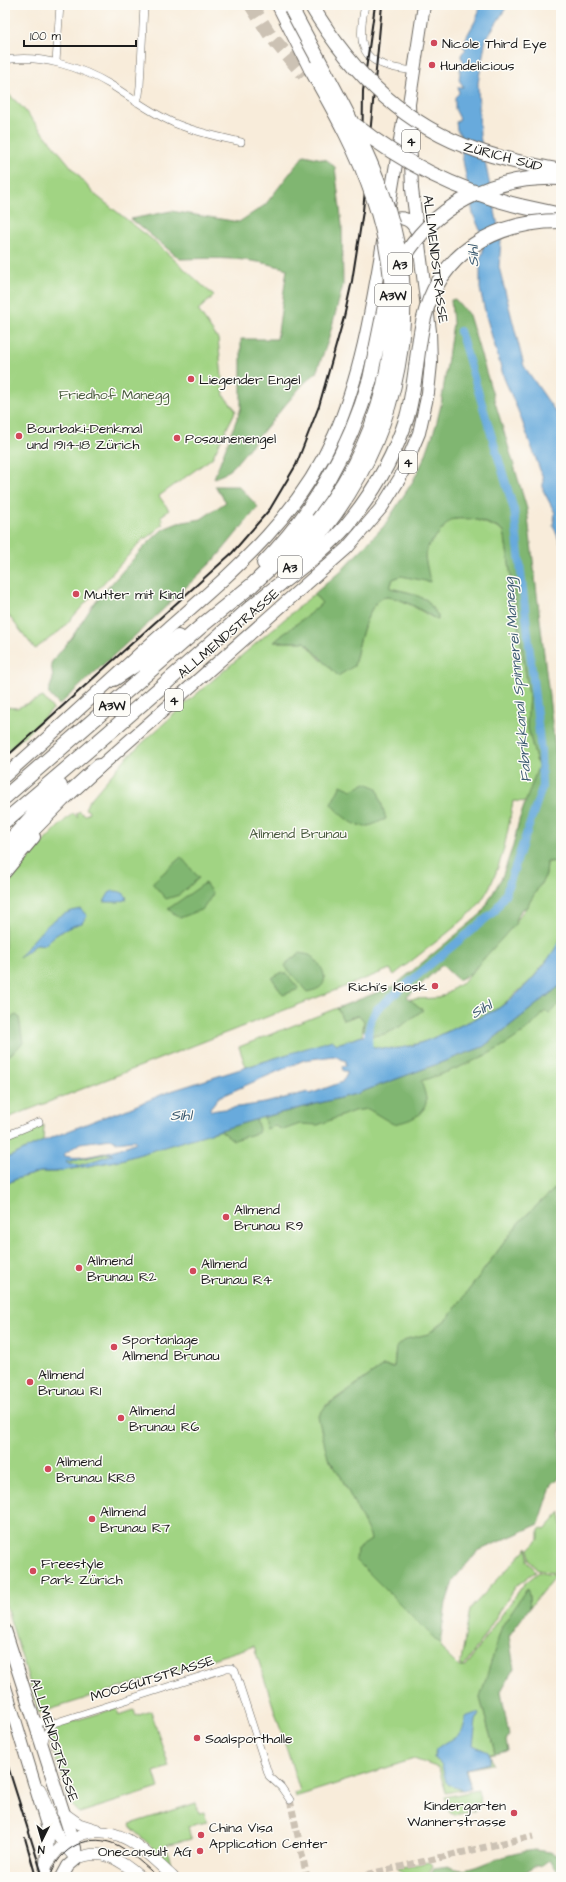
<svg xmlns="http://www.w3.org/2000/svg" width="566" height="1882" font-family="'Architects Daughter',sans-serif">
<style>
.green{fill:#a1d483;stroke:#5e7850}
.forest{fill:#80b671;stroke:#4e6946}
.water{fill:#68aadc;stroke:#42637c;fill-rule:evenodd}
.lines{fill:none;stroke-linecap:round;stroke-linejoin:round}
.stream{stroke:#68aadc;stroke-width:2}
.canal{stroke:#68aadc;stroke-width:8}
.minor-tunnel{stroke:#ccc2b4;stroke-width:7;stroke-dasharray:7 3.5;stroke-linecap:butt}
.motorway-tunnel{stroke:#ccc2b4;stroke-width:14;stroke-dasharray:14 7;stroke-linecap:butt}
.minor-casing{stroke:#69655e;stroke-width:8}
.secondary-casing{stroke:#69655e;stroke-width:12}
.primary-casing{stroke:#69655e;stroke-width:14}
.motorway-casing{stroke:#69655e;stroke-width:16}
.minor{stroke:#fff;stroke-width:7}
.secondary{stroke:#fff;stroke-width:11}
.primary{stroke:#fff;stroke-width:12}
.motorway{stroke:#fff;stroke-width:14}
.tram{stroke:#1c1c1c;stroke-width:1}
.rail{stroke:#1c1c1c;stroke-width:2}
.motorway-bridge-casing{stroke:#69655e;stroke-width:16;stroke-linecap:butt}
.motorway-bridge{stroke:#fff;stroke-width:14}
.poi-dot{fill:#d1495b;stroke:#fdfcf7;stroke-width:1.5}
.labels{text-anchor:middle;stroke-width:3;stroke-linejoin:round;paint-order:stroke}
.shield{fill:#fdfcf7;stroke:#605f5e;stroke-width:1}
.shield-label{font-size:13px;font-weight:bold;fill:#1c1c1c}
.poi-label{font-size:14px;fill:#1c1c1c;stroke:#fdfcf7;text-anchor:start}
.street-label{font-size:14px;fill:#1c1c1c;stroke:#fdfcf7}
.park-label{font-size:14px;fill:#4b5c40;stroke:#fdfcf7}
.water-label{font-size:15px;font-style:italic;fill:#3e5c72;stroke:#fdfcf7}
</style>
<rect width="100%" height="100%" fill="#fdfcf7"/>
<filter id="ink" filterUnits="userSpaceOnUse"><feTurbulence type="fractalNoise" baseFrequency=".025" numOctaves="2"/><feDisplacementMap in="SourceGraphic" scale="8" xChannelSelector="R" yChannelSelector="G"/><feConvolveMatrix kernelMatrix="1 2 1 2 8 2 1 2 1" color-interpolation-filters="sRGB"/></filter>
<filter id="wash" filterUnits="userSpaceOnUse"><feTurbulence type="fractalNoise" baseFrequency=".012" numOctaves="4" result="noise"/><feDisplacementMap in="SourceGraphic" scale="16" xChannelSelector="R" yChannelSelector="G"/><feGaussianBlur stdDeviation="0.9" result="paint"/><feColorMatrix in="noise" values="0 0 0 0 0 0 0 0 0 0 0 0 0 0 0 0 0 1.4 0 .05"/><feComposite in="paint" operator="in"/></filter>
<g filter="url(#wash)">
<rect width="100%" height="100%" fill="#f8ecda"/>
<path class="green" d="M5,91L21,106L93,193L154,241L214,296L198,310L218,339L224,396L236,410L212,458L159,496L169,510L160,517L163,520L161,522L163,524L146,539L144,538L61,630L35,649L5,611Z
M465,517L483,522L504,531L529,695L527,725L538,767L527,802L513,801C507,837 501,874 479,904C469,916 457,925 445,935C428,948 411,961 394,975L390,969L5,1119V888C26,861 47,836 73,813L77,817L78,816L76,814L79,811L84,815L88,814L89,811L85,809L88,802L125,759L193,697L314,594L322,603C307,617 290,628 274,642H305L321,660L354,666C358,650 367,597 387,597C405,598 422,613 438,620L411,593L390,588L393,579L401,576L425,557L428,546L450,520Z
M43,697L53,709L5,754V707L17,708Z
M561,861V938L554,952L530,981L499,1008L426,1041L402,1048L380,1049L371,1046L369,1036C390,1037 407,1021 423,1010L409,999L439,998L465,981L526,908L546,875L547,862Z
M561,985V1183L520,1221L448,1318L428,1334L396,1348L394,1367L383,1366L325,1406L328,1458L340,1475L370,1534L371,1540L440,1644L444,1652L459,1667H466L487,1635L524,1584L539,1572L552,1575L559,1571L530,1607L528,1589L480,1698L495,1753L490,1754L493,1764L466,1769L471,1788L446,1793L439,1768L414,1759L295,1797L294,1793L300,1791L254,1646L39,1713L5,1603V1185L16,1179L40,1172H55L121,1160L483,1047Z
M337,1008L343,1020L359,1015L364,1021L362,1036L337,1044L332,1041L246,1067L239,1047Z
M44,1125L43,1141L5,1159V1140Z
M108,1153L114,1154C103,1158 75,1172 65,1162Z
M561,1512V1565L552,1573L538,1570L529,1560V1549L539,1539V1530L541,1528L545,1530Z
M528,1547L527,1561L536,1571L516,1586L466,1664L463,1667L460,1666L470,1609Z
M117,1708L119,1715L134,1710L136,1716L151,1711L169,1767L154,1772L159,1788L79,1813C71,1807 69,1799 65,1789L68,1788L65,1779L63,1778L51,1747L50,1735L57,1726Z
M478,1790L481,1805L478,1810L455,1815L450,1813L445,1797Z
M196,1803L199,1813L204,1812L207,1822L188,1826L191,1839L166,1845L171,1864L132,1829L130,1824Z
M429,1862L433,1866L426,1877H408L397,1868Z"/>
<path class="forest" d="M304,155L327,160L335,167L342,225L343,285L328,341L316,373L303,384L233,467L224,474L214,478L241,408V339H277L287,269C248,257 220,258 180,259L131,219L171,211L239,222L265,205Z
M455,299L469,315L527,509L560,790L558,806L561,807V861L547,862L546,875L526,908L522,909L515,920L516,923L469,975L458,980L442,965L407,997L423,1010C407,1021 381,1046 363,1030L364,1021L359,1015L343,1020L337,1008L394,986L481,914L502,877L513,846L519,820L538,767L527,725L529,695L504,531C484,521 472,516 450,520L428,546L425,557L430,582L401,576L393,579L390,588L411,593L427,600L438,616V620C423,612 405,598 387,597C367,597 358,650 354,666L338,676L305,642H274C290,628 307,617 322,603L314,594L343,569L384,526L413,481L425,457L436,425L441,405L453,323L451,300Z
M215,486H239L258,507L217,557L150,622L59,705L48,693L53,679L51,663L72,637L95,602L144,547L163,529L178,523L201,519L226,502Z
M366,783L377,788L386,819C380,821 374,825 368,826C354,828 339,814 331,804L341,785L352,790Z
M181,857L199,878L179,895L166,899L152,883Z
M205,883L213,894L203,909L180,918L168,909Z
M300,953C302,954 306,954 309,955C319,960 332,980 319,988C316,990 311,991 307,992L285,966L290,960Z
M282,972L284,974L285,972L299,989L283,995L272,978Z
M561,985C561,1001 562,1003 549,1013L545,1011C521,1044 459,1069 421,1081C423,1087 427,1097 426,1103C423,1117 406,1122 393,1124L368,1109L354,1111L318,1125L300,1124L283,1130L275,1126L266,1129L264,1117L356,1094L483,1047Z
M16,1015L19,1017L23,1043L10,1055L5,1056V1021Z
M256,1119L259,1129L258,1133L233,1140L220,1130Z
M561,1183V1476L552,1484L539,1524L478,1551L454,1579L446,1603L440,1644L356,1560L357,1549L371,1540L370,1535L340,1475L328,1458L318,1417L325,1407L383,1366L394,1367L396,1348L406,1339L428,1334L448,1318L520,1221Z
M527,1588L528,1589L530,1607L509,1636L514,1668L501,1691L509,1735L506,1741L508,1750L495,1753L480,1698L502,1626Z
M534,1850L550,1852L560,1857L561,1877L550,1859L541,1866H534L526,1872L512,1877H442L431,1874L434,1868L448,1866C465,1876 483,1863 500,1858C511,1854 522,1852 534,1850Z"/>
<path class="water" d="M480,5H508L486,39L478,83L480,136L501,241L499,267L524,366L555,411L561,426V545L553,525L555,513L543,490V478L519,413L504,378L486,316L480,289V260L483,251L480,230L473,214L462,155L460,134L457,130L456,122L460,119L455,109V97L459,93L458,87H463V86L459,80L461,64L464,61L461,58L462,53L466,49L463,47C467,30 478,23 480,5Z
M113,891C120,891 126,893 127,899L119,902H104L109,893Z
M81,909L87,916L82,923C70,926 53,935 45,945L37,944L19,958C36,937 52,913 81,909Z
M561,938V985L483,1047L356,1094L264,1117L121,1160L55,1172H40L16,1179L5,1185V1159L43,1141L114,1113H118L168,1092L332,1040L337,1044L366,1035L371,1046C403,1056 437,1036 466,1023C476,1018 489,1014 499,1008C524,991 547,965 561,938ZM334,1056L346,1061V1065L342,1067L343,1071H347V1073L342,1082L310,1094L308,1092L265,1103L211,1111L210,1108L219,1097L304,1060ZM111,1139L116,1142L134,1140L136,1142C121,1149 78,1163 63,1155L80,1143ZM108,1153L113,1154L78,1166L73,1164L70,1165L66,1162Z
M476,1713L479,1714L476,1721L473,1745L488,1752L490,1755V1763L465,1769L471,1788L463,1790L449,1785L446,1782L442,1766L434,1758L436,1749C451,1737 465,1739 465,1717Z"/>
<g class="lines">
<path class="stream" d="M555,416L556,414L561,416"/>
<path class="canal" d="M369,1050C367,1034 368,1021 378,1008L495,911L506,893L542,788L541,751L514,510L460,331"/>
</g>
</g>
<g filter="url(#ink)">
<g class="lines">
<path class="minor-tunnel" d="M290,1800L307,1877
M357,1877L533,1836"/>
<path class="motorway-tunnel" d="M251,5L270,35L304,75"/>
<defs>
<path id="minor" d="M365,5C355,54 365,65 414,71
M5,60C40,54 81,67 111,85C132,98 151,113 174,123C195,132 219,137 241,142
M56,62L60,5
M136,102L139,95L140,86L144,5
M5,1136L39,1122
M33,1719L42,1722L54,1723L227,1668H232L235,1671L269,1776L281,1787L290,1800
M43,1744L47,1732L54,1723"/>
<path id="secondary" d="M40,1789L58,1835L63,1844L76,1859C102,1847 121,1860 140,1877
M62,1812L79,1824L98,1830
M47,1865C56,1850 66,1840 83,1834C122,1823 147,1854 173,1877"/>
<path id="primary" d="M388,212L403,122L407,111
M387,225C397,214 410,217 416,230
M94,772L347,548L382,507L400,478L419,433L428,393L431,363L430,331L412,189L409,104L424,5
M5,776C52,734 99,691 146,648C219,582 292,529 334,436C361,376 372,307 383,242
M5,872L34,837
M5,1630L75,1848L76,1859L68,1866L62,1877
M5,1687L47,1825L48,1838L45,1877"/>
<path id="motorway" d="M279,5L311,69
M520,206L561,215
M264,563C316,509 349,451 370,379
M289,568L326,526
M114,679L178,637
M5,797L205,623L252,585L301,539L318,520
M5,821C87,752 168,682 248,610C281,581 318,558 347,525
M5,846L60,786
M5,858L63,799L99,766"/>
</defs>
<use href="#minor" class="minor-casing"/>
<use href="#secondary" class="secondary-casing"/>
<use href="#primary" class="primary-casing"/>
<use href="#motorway" class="motorway-casing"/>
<use href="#minor" class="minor"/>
<use href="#secondary" class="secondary"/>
<use href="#primary" class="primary"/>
<use href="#motorway" class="motorway"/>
<path class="tram" d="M50,1877C59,1847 90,1831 119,1846C133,1854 145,1866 158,1877"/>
<path class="rail" d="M362,169L363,91L375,5
M5,758L232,553L270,509L296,465L319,406L344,317L352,281L363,211L382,5
M5,1757L43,1877
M25,1838L36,1877"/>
<defs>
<path id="motorway-bridge" d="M311,5C350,71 403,125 476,150C503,160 532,165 561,171
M291,8C323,70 359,129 383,195C425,309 399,431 326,526
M311,69C334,110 358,152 373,197C412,312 392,425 318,520
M355,125C404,164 459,191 520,206
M398,268C430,206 493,175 561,178
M370,379L387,296
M347,525C374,492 394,458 407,417C416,385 416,351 424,318C440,252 496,221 561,221"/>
</defs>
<use href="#motorway-bridge" class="motorway-bridge-casing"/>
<use href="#motorway-bridge" class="motorway-bridge"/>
</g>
</g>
<g class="poi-dot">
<circle cx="434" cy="43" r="4"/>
<circle cx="432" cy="65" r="4"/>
<circle cx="191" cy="379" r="4"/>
<circle cx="19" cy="436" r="4"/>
<circle cx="177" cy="438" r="4"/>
<circle cx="76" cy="594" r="4"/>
<circle cx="435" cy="986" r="4"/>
<circle cx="226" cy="1217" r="4"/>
<circle cx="79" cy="1268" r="4"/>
<circle cx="193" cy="1271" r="4"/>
<circle cx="114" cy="1347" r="4"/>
<circle cx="30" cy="1382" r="4"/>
<circle cx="121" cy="1418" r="4"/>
<circle cx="48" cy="1469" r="4"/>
<circle cx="92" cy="1519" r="4"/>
<circle cx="33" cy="1571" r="4"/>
<circle cx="197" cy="1738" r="4"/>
<circle cx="514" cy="1813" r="4"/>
<circle cx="201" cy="1835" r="4"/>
<circle cx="200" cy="1851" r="4"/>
</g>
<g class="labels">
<g class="shield">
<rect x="402" y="130" width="18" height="22" rx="3"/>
<rect x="388" y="253" width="24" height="22" rx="3"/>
<rect x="375" y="284" width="36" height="22" rx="3"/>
<rect x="399" y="451" width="18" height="22" rx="3"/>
<rect x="278" y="556" width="24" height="22" rx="3"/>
<rect x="165" y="689" width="18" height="22" rx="3"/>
<rect x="94" y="694" width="36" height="22" rx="3"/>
</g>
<g class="shield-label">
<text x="411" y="146">4</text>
<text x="400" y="269">A3</text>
<text x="393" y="300">A3W</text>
<text x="408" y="467">4</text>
<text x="290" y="572">A3</text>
<text x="174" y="705">4</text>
<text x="112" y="710">A3W</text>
</g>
<g class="poi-label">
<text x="442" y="48">Nicole Third Eye</text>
<text x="440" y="70">Hundelicious</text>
<text x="199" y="384">Liegender Engel</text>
<text x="27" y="433">Bourbaki-Denkmal<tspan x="27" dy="16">und 1914-18 Zürich</tspan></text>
<text x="185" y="443">Posaunenengel</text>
<text x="84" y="599">Mutter mit Kind</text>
<text x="427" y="991" text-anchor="end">Richi's Kiosk</text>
<text x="234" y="1214">Allmend<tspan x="234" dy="16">Brunau R9</tspan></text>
<text x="87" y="1265">Allmend<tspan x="87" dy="16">Brunau R2</tspan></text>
<text x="201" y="1268">Allmend<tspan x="201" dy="16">Brunau R4</tspan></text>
<text x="122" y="1344">Sportanlage<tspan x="122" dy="16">Allmend Brunau</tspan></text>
<text x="38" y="1379">Allmend<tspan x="38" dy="16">Brunau R1</tspan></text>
<text x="129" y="1415">Allmend<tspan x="129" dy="16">Brunau R6</tspan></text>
<text x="56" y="1466">Allmend<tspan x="56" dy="16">Brunau KR8</tspan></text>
<text x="100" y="1516">Allmend<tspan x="100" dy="16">Brunau R7</tspan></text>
<text x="41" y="1568">Freestyle<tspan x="41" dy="16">Park Zürich</tspan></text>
<text x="205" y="1743">Saalsporthalle</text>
<text x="506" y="1810" text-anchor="end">Kindergarten<tspan x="506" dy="16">Wannerstrasse</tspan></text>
<text x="209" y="1832">China Visa<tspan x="209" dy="16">Application Center</tspan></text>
<text x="192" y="1856" text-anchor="end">Oneconsult AG</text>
</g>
<g class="street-label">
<text transform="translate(503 156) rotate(15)" y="5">ZÜRICH SÜD</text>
<text transform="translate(436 259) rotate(83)" y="5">ALLMENDSTRASSE</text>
<text transform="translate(228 633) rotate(-41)" y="5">ALLMENDSTRASSE</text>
<text transform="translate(152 1678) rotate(-17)" y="5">MOOSGUTSTRASSE</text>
<text transform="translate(55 1740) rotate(72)" y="5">ALLMENDSTRASSE</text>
</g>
<g class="park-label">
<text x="114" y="399">Friedhof Manegg</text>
<text x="298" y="838">Allmend Brunau</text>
</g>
<g class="water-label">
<text transform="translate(473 256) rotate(-91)" y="5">Sihl</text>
<text transform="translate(517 680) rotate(-95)" y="5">Fabrikkanal Spinnerei Manegg</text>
<text transform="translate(481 1009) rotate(-30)" y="5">Sihl</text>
<text x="181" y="1120">Sihl</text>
</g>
</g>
<rect width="566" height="1882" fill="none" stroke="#fdfcf7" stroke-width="20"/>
<g transform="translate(42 1840) rotate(185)" stroke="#fdfcf7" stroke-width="3" paint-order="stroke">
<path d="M0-3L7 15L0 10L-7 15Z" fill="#1c1c1c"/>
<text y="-6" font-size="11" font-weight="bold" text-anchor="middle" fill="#1c1c1c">N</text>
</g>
<path d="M24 40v6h112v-6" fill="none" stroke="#1c1c1c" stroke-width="2"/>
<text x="30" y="40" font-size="12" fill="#1c1c1c" stroke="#fdfcf7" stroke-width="3" paint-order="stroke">100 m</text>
</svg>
